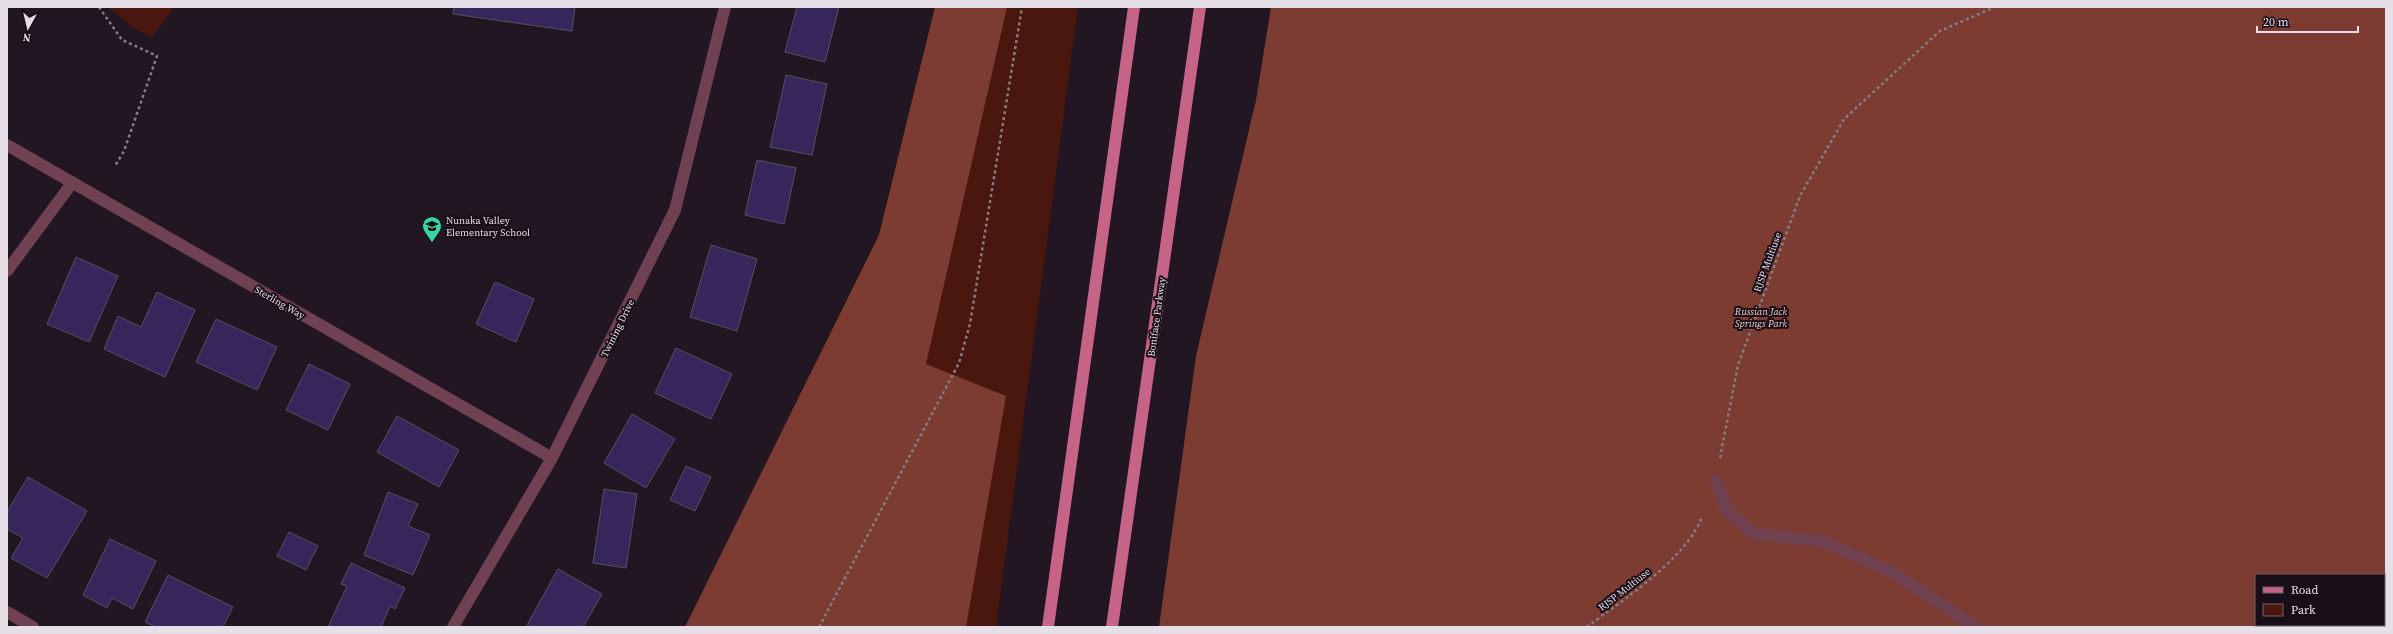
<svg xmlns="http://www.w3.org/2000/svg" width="2393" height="634" font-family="'Source Serif 4',serif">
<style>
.green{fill:#4a170f}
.forest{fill:#7d3c31;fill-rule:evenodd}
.building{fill:#37265b;stroke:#545160}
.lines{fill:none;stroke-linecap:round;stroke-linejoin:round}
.path{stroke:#867c86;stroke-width:2.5;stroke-dasharray:3 3;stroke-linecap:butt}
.service{stroke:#704150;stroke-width:12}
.minor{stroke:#704150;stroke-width:12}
.primary{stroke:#c66486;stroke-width:12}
.labels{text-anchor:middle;stroke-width:4;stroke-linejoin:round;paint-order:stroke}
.poi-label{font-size:10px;fill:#e7dfe7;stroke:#180e18;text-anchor:start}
.street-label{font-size:10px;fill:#e7dfe7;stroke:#180e18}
.park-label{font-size:10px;font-style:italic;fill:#f7cdc5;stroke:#180e18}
</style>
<rect width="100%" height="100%" fill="#211621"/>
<path class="green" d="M108,7H174L152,37L132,27Z
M935,7H1078L996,627H685L879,235Z"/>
<path class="forest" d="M935,7H1007L926,364L1006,396L966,627H685L879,235Z
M1271,7H2386V627H1159L1196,356L1256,100ZM2256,575H2384V625H2256Z"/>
<path class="building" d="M454,7H575L572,31L453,14Z
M797,7H839L825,62L785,52Z
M786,75L827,84L812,155L770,147Z
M757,160L796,168L784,224L745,215Z
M711,245L757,259L737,331L690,317Z
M76,257L118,276L89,342L47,324Z
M495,282L534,299L516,342L476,324Z
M157,292L195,310L165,377L104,349L118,316L141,327Z
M216,319L277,347L257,390L196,362Z
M676,348L732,374L711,419L655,393Z
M309,364L350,384L328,430L286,410Z
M632,414L675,439L646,488L604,463Z
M397,416L459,450L439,487L377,452Z
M686,466L711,477L695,511L670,500Z
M28,477L87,511L47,578L11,558L23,538L7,529V512Z
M604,489L637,494L626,568L593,563Z
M388,492L418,504L408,526L430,535L413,575L364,555Z
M289,532L318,546L306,570L277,556Z
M110,539L156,561L133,609L112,598L107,608L83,595Z
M351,563L405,588L395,609L390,606L381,627H328L347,586L341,584Z
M558,569L602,594L583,627H531L527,625Z
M168,575L233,607L223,627H156L145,622Z"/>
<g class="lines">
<path class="path" d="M99,7L122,40L157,56L124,151L115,166
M1720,458L1738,365L1800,196L1844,119L1940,31L1995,7
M819,627L959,363L970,324L1022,7
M1587,627C1623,600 1686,559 1702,517"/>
<path class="service" d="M1716,481L1727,511L1755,534L1822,541L1892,572L1976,627"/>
<path class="minor" d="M7,145L552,458
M7,271L72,183
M7,612L33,627
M453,627L552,458L675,210L725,7"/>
<path class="primary" d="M1048,627L1134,7
M1112,627L1200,7"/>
</g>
<defs>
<symbol id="school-pin" viewBox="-11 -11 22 30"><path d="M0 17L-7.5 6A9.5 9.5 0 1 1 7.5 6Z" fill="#39d4a5" stroke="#180e18"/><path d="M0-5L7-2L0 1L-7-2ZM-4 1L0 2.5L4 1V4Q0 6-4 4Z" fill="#111"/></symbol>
</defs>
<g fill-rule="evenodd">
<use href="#school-pin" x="421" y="215" width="22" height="30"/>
</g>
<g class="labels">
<g class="poi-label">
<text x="446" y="224">Nunaka Valley<tspan x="446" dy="12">Elementary School</tspan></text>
</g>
<g class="street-label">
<text transform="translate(1767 262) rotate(-70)" y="4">RJSP Multiuse</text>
<text transform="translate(280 302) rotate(30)" y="4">Sterling Way</text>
<text transform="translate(1156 317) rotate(-82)" y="4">Boniface Parkway</text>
<text transform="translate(617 328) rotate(-64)" y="4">Twining Drive</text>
<text transform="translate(1624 589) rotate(-38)" y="4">RJSP Multiuse</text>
</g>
<g class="park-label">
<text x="1761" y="315">Russian Jack<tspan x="1761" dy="12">Springs Park</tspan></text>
</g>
</g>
<rect width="2393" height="634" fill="none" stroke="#e7dfe7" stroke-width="16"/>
<rect x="2255" y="574" width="130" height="52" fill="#180e18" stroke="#6b626b"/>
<rect x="2263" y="587" width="20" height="6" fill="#c66486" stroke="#6b626b"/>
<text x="2291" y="594" font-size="12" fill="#e7dfe7">Road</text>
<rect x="2263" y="604" width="20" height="12" fill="#4a170f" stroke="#6b626b"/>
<text x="2291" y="614" font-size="12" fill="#e7dfe7">Park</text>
<g transform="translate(28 28) rotate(188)" stroke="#180e18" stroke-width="3" paint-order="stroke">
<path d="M0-3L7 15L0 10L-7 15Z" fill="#e7dfe7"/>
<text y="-6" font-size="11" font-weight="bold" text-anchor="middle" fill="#e7dfe7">N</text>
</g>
<path d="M2257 26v6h101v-6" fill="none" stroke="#e7dfe7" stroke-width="2"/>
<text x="2263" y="26" font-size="12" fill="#e7dfe7" stroke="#180e18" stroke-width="3" paint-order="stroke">20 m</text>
</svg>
